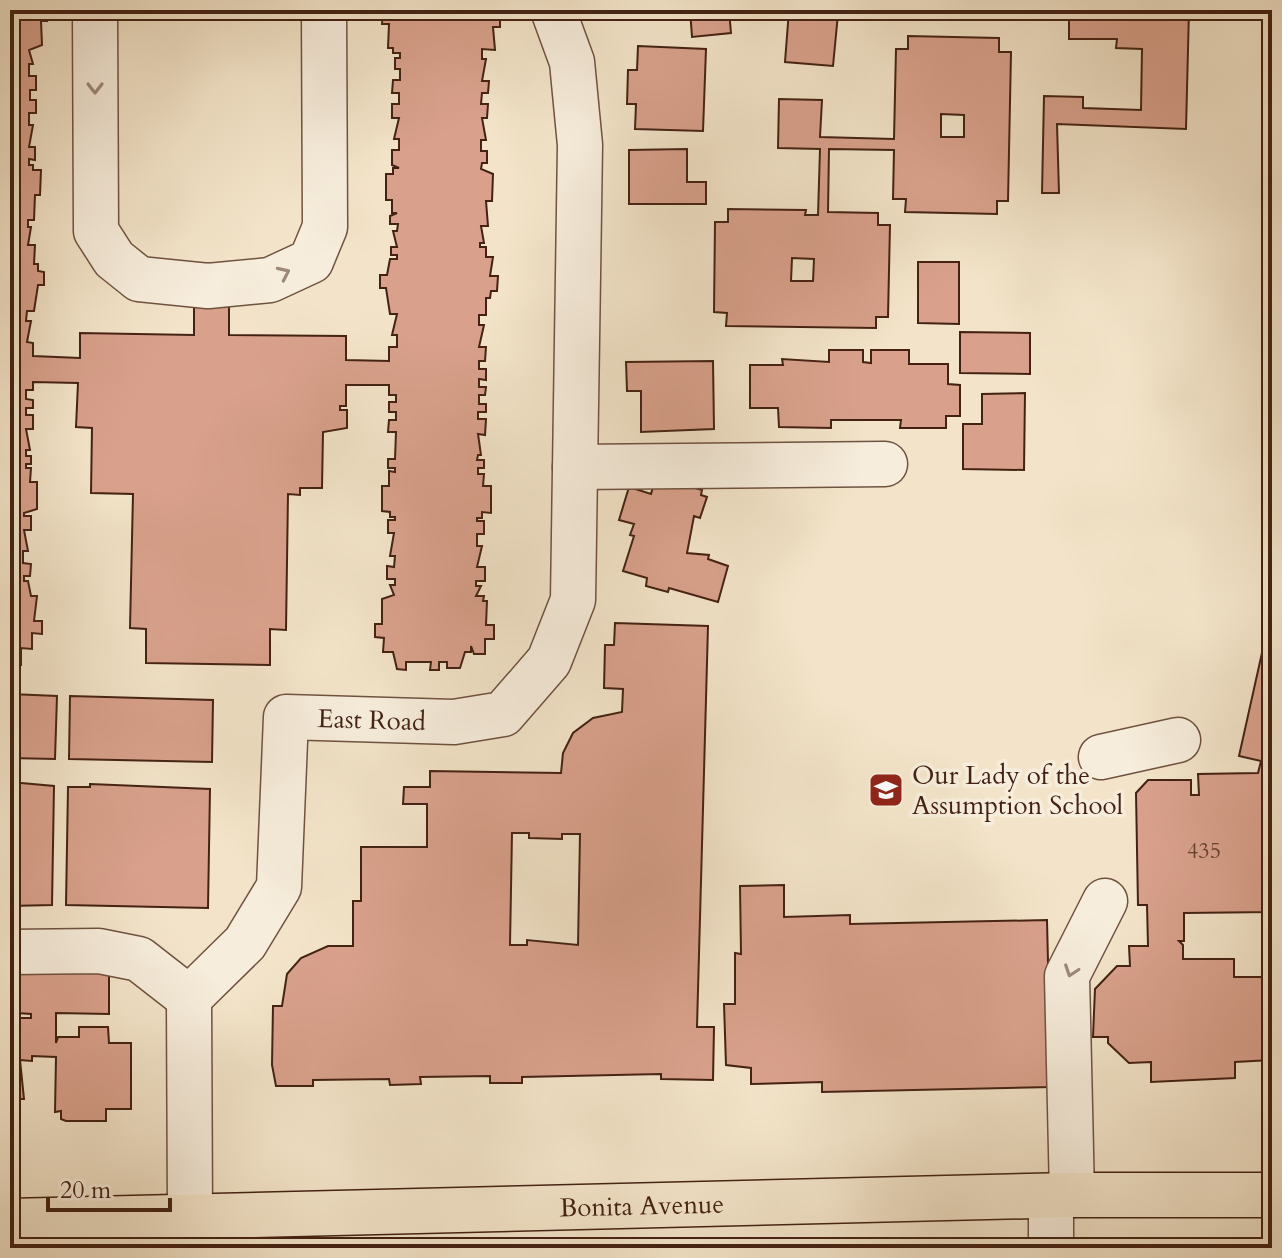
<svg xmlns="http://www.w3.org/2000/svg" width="1282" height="1258" font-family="Cardo,serif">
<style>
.building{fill:#d9a18c;stroke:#442213;stroke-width:2;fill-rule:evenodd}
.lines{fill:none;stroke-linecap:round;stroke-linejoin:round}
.minor-casing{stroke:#705240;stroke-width:47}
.major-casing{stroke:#442213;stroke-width:47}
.minor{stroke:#f7eddc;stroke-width:44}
.major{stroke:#f3e4c9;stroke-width:44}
.oneway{stroke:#9e8878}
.labels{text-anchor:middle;stroke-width:7;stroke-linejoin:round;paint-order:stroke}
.number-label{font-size:22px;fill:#694231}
.street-label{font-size:26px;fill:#442213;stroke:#f7eddc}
.poi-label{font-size:26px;fill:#442213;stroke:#f7eddc;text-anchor:start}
</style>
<rect width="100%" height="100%" fill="#f3e4c9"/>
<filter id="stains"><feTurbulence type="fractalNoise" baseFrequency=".0025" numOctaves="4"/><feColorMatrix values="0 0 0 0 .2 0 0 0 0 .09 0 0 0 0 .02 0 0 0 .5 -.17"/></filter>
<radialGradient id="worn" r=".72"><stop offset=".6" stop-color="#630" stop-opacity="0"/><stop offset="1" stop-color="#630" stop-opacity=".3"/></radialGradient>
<path class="building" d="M10,10H47V21H41L42,45L29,50L33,64H29V76H36V90H30V100H36V113H29V125H33L29,147H35V160L29,159V165H33V170H41L40,195H35L34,220H28V227H31L28,245H35L34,264H38V271L44,272V285H38L34,311H27L26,321H31L27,342L33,343V356L80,358V333L194,335V305H229V335L346,336V360L389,361V347H397V335H392L397,314H390L386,288H380V275H387L390,259H397V255H391V247H397L393,231H397L398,224H390V216L397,213H392V200H386V174H393V168H399L392,165V150H399V139H394L399,118H392V104H399V93H392L393,80H400V69H395V58H400V53H393V48H388L389,24H382L383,11L500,12V27H493L495,50L482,49V59H486L482,81H489L488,93H482L481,104H488L487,118H482L486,140H481V151H487V163H482L481,169L493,174L492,201H486L488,226H481L484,243H480V247H486V257H493L490,276H498L497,291H491L490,298H486V315H479V325H484L479,347H486L485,361H479V369H486V380L479,379V387H486L485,395H479V404H486V412H478V419H486L485,435L478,434L481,455H478L477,460H484V468H478V474H484L483,486H491V513L482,512V518H477V521H484V534H477V546H482L477,567H485V581H476V586H481L476,596H484L483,601H487L486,625H494V639H485V654H474L471,646V652H465L460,668H447V662H439V670H430L431,662H406V670L397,669L393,652H383L384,638L375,637V624H382V599L394,595L390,585H395V579H387V566L394,567L395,556H390L394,533H388V520H395V517H390V512L382,511V486H389V471L395,472V468H388V459H395L396,432H388L389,420H396V412H389V402H396V395H389V385H346V406H340V410H347V428L323,432L322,488H300V495L288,494L286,630L270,629V665L146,663V629L130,628L133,494L91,493L92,428L76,427L78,383L33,382V390H26V399L33,400V408H26V415H33V429H26L30,450H26V456H31V464H26V468H31L30,482H37V509L24,513V516H31V530H24L28,551H23V563L31,564L30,576H24V581H28L31,596H37L34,621H42V634L32,633V649L21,648V665H11Z
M690,10H729L731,33L692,37Z
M789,10L838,14L833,66L785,62Z
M1069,10H1189L1186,129L1057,124L1059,193H1042L1044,96L1083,97V108L1141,110L1142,49L1116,48L1117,39H1069Z
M908,36L999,38V52H1011L1008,201H997V214L905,212L906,199H893L894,150L829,149L828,212L878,213V225H890L888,317H876V328L726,326L727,313L714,312L715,222H728V209L806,210L805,215H818L820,149L778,148L779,99L822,100L820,137L894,139L896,49H908ZM941,114L964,115V137H941ZM792,258L814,259L813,281H791Z
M638,46L706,49L703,131L635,129L636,104H627L628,70H637Z
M687,149V182H706V204H629V150Z
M918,262H959V324L918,323Z
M960,332L1030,333V374L960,373Z
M829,350H863V362L871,363V350H909V364H948V384L960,385V416H946V428H900L901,420H831V428L779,427L778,408H750V365H783L782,359L829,362Z
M713,361L714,429L641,432V391H627L626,362Z
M1025,393L1024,470L963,469V424H982V394Z
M656,476L702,490L701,495L707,497L700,518L694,516L687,553L709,555L708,559L728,566L718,602L669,588L668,592L646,586L647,578L623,571L634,536L630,535L634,524L619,520L629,487L651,494Z
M1272,608V912L1184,913V941H1179L1183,945V959H1234V977H1272V1060L1235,1062V1078L1151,1082V1062L1129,1063L1108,1043V1037H1093L1095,989L1117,966H1130L1129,946H1148L1147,905H1138L1136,793L1148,780H1191V795H1199L1198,774L1258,773L1261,761L1239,756Z
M615,623L708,626L697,1027H714L713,1080L661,1079V1074L522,1077V1083H490V1076L420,1077L421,1084L390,1085L389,1079L313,1080V1086H276L272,1065L273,1006H282L287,974L301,958L328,946H353V901H361V847H427V804H403L404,787H430V771L561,773L563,753L573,733L593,718L622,712L623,689L604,688L605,645H614ZM512,833H529V838L562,839V834H580L578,945L527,940V945H510Z
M10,694L57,696L55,759L10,758Z
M70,696L213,700L212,762L69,759Z
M10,782L54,786L52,905L10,906Z
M90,784L210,789L208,908L66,905L68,787H90Z
M784,885V917L850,915V924L1047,920L1051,1087L822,1092V1082L751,1084V1068L726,1065L724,1004H735V953L741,954L740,886Z
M17,970H109V1014L56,1013V1043L58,1037H79V1027H108L109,1043H131V1109H106V1121H66L61,1119V1111L55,1112L56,1057L32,1056V1061L20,1060L24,1099H20V1122H10V1018H31V1014L17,1013Z"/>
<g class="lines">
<defs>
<g id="minor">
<path d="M95,10L96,231L114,259L139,279L208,286L270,280L311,261L325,227L324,10"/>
<path d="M575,467L885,464"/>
<path d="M1101,757L1178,740"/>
<path d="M10,952L99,951L139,959L189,998"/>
<path id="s1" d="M189,998L245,943L279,887L286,717L454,722L503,714L549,661L573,600L580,145L572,62L553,10"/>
<path d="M189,998L190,1217"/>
<path d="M1072,1195L1067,976L1105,901"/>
<path d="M1051,1248V1197"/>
</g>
<g id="major">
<path id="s2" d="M10,1221L1072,1195H1272"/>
</g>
</defs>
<use href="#minor" class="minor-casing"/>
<use href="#major" class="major-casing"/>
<use href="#minor" class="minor"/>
<use href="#major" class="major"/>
</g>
<defs><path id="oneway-chevron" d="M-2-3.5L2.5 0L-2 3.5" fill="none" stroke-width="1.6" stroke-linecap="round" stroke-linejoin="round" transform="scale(2)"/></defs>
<g class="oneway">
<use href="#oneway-chevron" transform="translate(95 88) rotate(90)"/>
<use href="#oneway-chevron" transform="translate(284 273) rotate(-25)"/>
<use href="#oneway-chevron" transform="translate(1071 971) rotate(109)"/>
</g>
<defs>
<symbol id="school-square" viewBox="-11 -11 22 22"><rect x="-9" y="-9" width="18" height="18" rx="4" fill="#8f2418" stroke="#f7eddc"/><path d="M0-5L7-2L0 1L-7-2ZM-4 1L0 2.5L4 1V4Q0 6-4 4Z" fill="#fff"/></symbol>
</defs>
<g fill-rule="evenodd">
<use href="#school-square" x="866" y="770" width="40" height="40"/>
</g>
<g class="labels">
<g class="number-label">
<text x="1204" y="858">435</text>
</g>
<g class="street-label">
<text dy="9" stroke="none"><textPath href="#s1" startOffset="400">East Road</textPath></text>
<text dy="9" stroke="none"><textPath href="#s2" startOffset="632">Bonita Avenue</textPath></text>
</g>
<g class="poi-label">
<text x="912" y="784">Our Lady of the<tspan x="912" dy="30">Assumption School</tspan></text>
</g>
</g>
<rect width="1282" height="1258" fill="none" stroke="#f3e4c9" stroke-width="40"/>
<rect x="12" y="12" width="1258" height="1234" fill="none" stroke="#442213" stroke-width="4"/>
<rect x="20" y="20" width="1242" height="1218" fill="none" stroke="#442213" stroke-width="2"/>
<path d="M48 1198v12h122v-12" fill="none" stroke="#442213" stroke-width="4"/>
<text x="60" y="1198" font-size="24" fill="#442213" stroke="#f7eddc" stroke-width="6" paint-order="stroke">20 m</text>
<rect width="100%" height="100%" filter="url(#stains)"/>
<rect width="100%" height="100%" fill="url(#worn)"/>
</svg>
